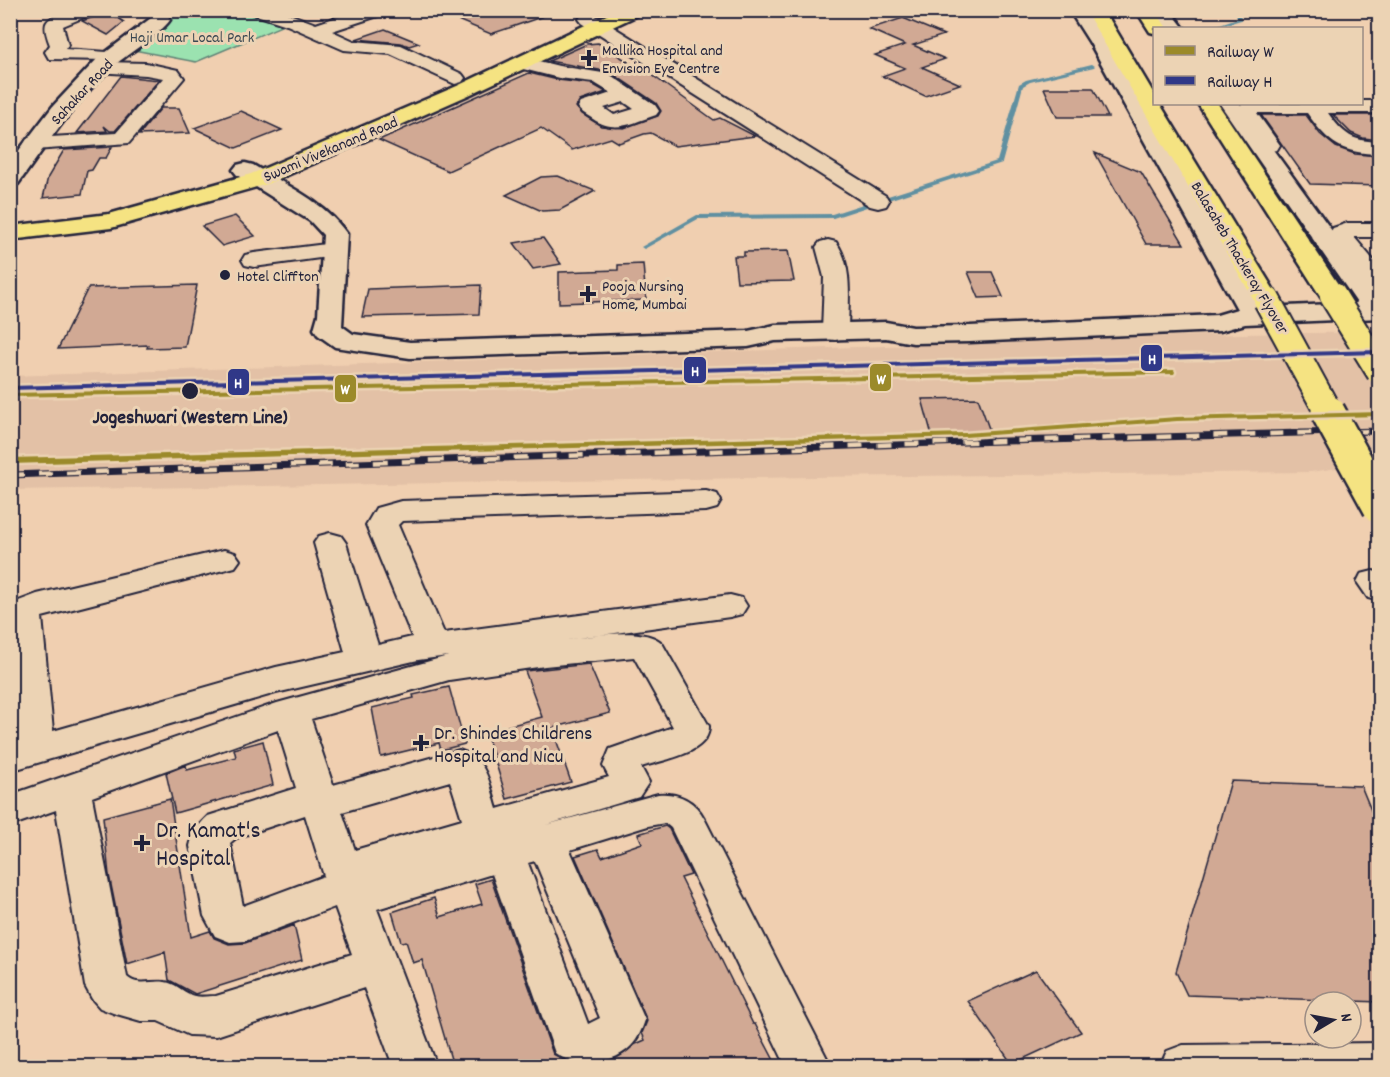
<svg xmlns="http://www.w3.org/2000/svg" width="1390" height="1077" font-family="Dekko,sans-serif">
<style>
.built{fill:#e3c1a6}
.green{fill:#9be2b0;stroke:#5e8276;stroke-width:1.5}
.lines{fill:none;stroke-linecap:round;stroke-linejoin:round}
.stream{fill:#6090a1;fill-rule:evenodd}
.building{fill:#d1a994;stroke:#22223b;stroke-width:1.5}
.minor-casing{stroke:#22223b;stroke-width:4}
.tertiary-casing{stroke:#22223b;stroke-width:5}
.primary-casing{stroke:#22223b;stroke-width:5}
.minor{fill:#ecd3b4;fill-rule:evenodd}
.tertiary{fill:#ecd3b4;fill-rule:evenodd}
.primary{fill:#f5e382;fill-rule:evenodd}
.rail-casing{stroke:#22223b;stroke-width:7}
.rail{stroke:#ecd3b4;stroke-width:4.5;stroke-dasharray:14;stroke-linecap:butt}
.primary-bridge-far1-casing{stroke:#22223b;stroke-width:30;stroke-linecap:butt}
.primary-bridge-casing{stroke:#22223b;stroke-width:38;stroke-linecap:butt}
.primary-bridge-far1{stroke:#f5e382;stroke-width:26}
.primary-bridge{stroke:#f5e382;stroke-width:33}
.rail-1-casing{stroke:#ecd3b4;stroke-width:5}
.rail-2-casing{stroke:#ecd3b4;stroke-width:5}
.rail-1{fill:#9b8a2a;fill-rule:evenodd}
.rail-2{fill:#303888;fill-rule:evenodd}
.poi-dot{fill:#22223b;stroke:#ecd3b4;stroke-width:2}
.labels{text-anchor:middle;stroke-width:6;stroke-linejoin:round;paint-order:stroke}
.far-park-label{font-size:16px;fill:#3a4852;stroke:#ecd3b4}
.far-poi-label{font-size:16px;fill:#22223b;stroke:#ecd3b4;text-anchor:start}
.far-street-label{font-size:16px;fill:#22223b;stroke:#ecd3b4}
.stop-label{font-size:20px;font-weight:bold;fill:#22223b;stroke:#ecd3b4}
.poi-label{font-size:20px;fill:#22223b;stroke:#ecd3b4;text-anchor:start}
.near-poi-label{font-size:24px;fill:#22223b;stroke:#ecd3b4;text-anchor:start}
.line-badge{stroke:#ecd3b4;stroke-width:2}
.badge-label{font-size:16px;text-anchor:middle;font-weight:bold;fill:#fff}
</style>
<rect width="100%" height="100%" fill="#f0cfb0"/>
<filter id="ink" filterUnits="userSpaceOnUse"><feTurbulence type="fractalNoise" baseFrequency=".0167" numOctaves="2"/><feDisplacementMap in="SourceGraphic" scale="12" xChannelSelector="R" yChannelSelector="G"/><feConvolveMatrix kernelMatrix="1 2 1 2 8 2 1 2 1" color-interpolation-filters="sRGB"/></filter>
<g filter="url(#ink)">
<path class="built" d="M1379,332V462L1311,472L812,477L11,490L10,376L1239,334Z"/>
<path class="green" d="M172,11H259L293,21L196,62L134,50Z"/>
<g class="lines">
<path class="stream" d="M1236,10H1240L1241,20L1214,28H1209L1237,18Z
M1092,64L1095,66L1094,67L1030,82L1023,86L1002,163L833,218L698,219L646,248L644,249L641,247L697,215L832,214L997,161L1019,84L1026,80Z"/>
</g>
<path class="building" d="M549,10L550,14L491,34L436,11Z
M109,12L124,22L108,35L82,21Z
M903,18L944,35L913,45L945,59L922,67L960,84L925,96L882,76L905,68L875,55L905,45L869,29Z
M385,29L419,43L409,46L401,43L356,39Z
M598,43L643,71L645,70L714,120L720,118L755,136L675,146L651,133L644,134L619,143L611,138L572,150L541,128L448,171L379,140L529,73L558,80L592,84L606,92L580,101L576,107L582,114L601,126L624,128L658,116L661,111L656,103L610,72L549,61L587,44Z
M121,76L159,80L115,131H110L104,126L107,131L77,133Z
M1044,88H1093L1108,117H1057Z
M161,108H179L190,133L139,135Z
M241,111L282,130L236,148L194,128Z
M1261,115H1306L1320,134L1336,147L1355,154L1380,156V186L1310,184Z
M1333,115H1380V140L1363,138L1351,133Z
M112,147L106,158H99L92,170L87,171L82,194L43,198L48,177L64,150Z
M1095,153L1141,172L1184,244H1146Z
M558,176L595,191L560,210L542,211L506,195L541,177Z
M235,216L255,236L222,246L202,226Z
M543,238L561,264L533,269L514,243Z
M788,251L794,281L737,282L734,256H744V252Z
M643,264L646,300L559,303V272L618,270V265Z
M968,272H992L1003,297L979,298Z
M197,285L185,347L147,348L148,345L58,349L88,288Z
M481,285L479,314L362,317L368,289Z
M978,398L992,437L933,439L922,399Z
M589,664L610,713L552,728L571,782L507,799L486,732L542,717L525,671Z
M449,687L465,744L441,750L439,743L381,757L372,708L414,698L413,695Z
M263,741L273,785L175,813L166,773L186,765L187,770L236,757L234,749Z
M1231,781L1361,786L1380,832V1002L1187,995L1176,972Z
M170,799L191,937L210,931L214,938L229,944L245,943L294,925L302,960L195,994L169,980L165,952L127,964L109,875L103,817Z
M665,826L669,829L691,875L681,878L753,1024H755L777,1066H582L615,1059L636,1044L645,1040L642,1033L647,1021L575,856L598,849L602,857L642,843L638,834Z
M491,879L553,1054L568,1062L569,1066H453L422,960L413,963L406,941L401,942L392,912L434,898L440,917L482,904L475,884Z
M1036,970L1081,1032L1012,1064L968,1001Z"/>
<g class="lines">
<defs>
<path id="minor" d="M69,10H95L92,14L63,26L68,45L65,49L107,52L110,56L107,60L49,59L45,52L50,45C40,19 46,20 69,10Z
M250,10H279L316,24L358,10H387L384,14L332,31L354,41L401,45L462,74L465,78L462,82L455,84L390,54L344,50L287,25L253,14Z
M588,14L594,15L886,196L889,201L886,206L878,208L870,206L582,23L579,19L582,15Z
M522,57L559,66L609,74L655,105L659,111L656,115C631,123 616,134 593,119C587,115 582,113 578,107L581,103L611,93L593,82L559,78L515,67L512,63L515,59ZM624,102L634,109L614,115L604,108Z
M102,62L146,63L178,70L184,78L129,143L35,150L27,149L24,144L27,139L35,138L116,133L163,78L146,75L95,72L92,68L95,64Z
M1362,101H1380V113H1328C1344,135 1352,141 1380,142V154C1341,153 1329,144 1307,113H1257L1280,145L1277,150L1269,151L1261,150L1234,109L1242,104H1362Z
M1348,223H1380V237H1354L1380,268V291L1371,289L1328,236L1333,228Z
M828,240L836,242C854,267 848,303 848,332L844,338L835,340L826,338L822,332L824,277L816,247L820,242Z
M334,243L342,245L346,250L342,255L254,267L245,265L242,260L245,255L254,253Z
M706,491L717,494L721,501L717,508L706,511L402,521L398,525L444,633L730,595L742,598L747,606L742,614L730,617L565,640C590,637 643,625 662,643L709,726C710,754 662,760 641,767L649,782L639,797L546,825L658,794C678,792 695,801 704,818L831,1066H786L671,828L665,823L648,826L570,850L645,1020C642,1029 638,1039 631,1046C612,1065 577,1069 555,1053L492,874L377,909L437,1066H393L364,988L216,1036L189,1035L158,1021H141L113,1013L100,1008L92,999L85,986L56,810L10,826V795L277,703L448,656L418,660L276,693L10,771V743L17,741L10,661V612L16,602L37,594L224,550L235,553L240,560L235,567L42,617L53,731L276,667L345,652L314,543L319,536L330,533L341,536L346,543L378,645L412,637L366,525L376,508L401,501ZM634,657L673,727L610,749L603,766L609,777L497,809C489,783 488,759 459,750L333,785L311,719L449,680L545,666ZM278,730L296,788L208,816C198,825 193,833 190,846L204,916L215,936L230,942L245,941L335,907L352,954L216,996C209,996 198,998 191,995C182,991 175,983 165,982C152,980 138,987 127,977L92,797ZM450,781L462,819L355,850L342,812ZM305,815L324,876L243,906L230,843L236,838ZM535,861L600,1018L588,1024L528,863Z
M1373,571L1380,573V601L1368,598L1357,582L1361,574Z
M1380,1043V1066H1160L1167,1051L1183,1045Z"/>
<path id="tertiary" d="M1069,10H1088L1110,43L1262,307L1357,303L1220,104H1240L1380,297V318L1245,324L1220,331L970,342L913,343L886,338L775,341L748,347L410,358L335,347L318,335L314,329L318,315L323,235L310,221L237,175L233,170L237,165L245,163L253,165C286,185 325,202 347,234L342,326L353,334L410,342L748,331L775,325L886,322L913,327L970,326L1217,315L1237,309L1090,43Z
M1151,10H1170L1184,28H1164Z
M152,11H166L170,20C161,34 125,55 110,69C74,103 47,144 18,184L10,186V162L53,106L97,59L151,18L150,15Z"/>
<path id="primary" d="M617,10H642L640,14L471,94L267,184L111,228L10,240V226L109,214L251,174L457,86Z
M1085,10H1104L1154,94V104H1160L1280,300L1276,306L1267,308L1258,306L1254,300Z
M1136,10H1155L1167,28H1154V33L1150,32Z
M1198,104H1218L1346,296L1342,302L1333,304L1324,302Z"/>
</defs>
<use href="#minor" class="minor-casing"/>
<use href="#tertiary" class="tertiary-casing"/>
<use href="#primary" class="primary-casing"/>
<use href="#minor" class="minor"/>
<use href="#tertiary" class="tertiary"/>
<use href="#primary" class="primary"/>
<defs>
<path id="rail" d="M10,475L967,442L1380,431"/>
</defs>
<use href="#rail" class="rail-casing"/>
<use href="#rail" class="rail"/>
<defs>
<path id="primary-bridge-far1" d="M1333,296L1380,372
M1267,300L1329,414"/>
<path id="primary-bridge" d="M1328,412L1380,507"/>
</defs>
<use href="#primary-bridge-far1" class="primary-bridge-far1-casing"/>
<use href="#primary-bridge" class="primary-bridge-casing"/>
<use href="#primary-bridge-far1" class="primary-bridge-far1"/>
<use href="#primary-bridge" class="primary-bridge"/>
<defs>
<path id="rail-1" d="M1171,370H1174L1175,372L1174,374L10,397V393Z
M1380,412V416L1177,421L965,437L10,464V458L965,433L1177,417Z"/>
<path id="rail-2" d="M1380,350V354L10,390V386Z"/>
</defs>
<use href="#rail-1" class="rail-1-casing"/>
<use href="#rail-2" class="rail-2-casing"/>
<use href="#rail-1" class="rail-1"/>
<use href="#rail-2" class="rail-2"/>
</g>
</g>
<g class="poi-dot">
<path d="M586 49h6v6h6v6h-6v6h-6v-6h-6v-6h6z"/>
<circle cx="225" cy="275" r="6"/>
<path d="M585 285h6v6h6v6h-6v6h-6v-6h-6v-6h6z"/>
<circle cx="190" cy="391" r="9"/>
<path d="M418 734h6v6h6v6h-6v6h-6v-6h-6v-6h6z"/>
<path d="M139 834h6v6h6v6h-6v6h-6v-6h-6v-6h6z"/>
</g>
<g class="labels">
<g class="far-park-label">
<text x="192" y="42">Haji Umar Local Park</text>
</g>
<g class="far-poi-label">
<text x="602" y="55">Mallika Hospital and<tspan x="602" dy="18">Envision Eye Centre</tspan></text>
<text x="237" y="281">Hotel Cliffton</text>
<text x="602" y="291">Pooja Nursing<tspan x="602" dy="18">Home, Mumbai</tspan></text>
</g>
<g class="far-street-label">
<text transform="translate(81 91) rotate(-47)" y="6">Sahakar Road</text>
<text transform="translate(330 148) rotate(-23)" y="6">Swami Vivekanand Road</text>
<text transform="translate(1241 257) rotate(59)" y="6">Balasaheb Thackeray Flyover</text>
</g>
<g class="stop-label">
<text x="190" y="423">Jogeshwari (Western Line)</text>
</g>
<g class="poi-label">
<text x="434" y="739">Dr. Shindes Childrens<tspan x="434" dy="23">Hospital and Nicu</tspan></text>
</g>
<g class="near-poi-label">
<text x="156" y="837">Dr. Kamat's<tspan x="156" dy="28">Hospital</tspan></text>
</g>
</g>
<g class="line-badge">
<rect x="1140" y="344" width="23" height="28" rx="6" fill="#303888"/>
<rect x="683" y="356" width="24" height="28" rx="6" fill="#303888"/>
<rect x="869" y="363" width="23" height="29" rx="6" fill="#9b8a2a"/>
<rect x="227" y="368" width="23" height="28" rx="6" fill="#303888"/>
<rect x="334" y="374" width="23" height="29" rx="6" fill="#9b8a2a"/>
</g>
<g class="badge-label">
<text x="1152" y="364">H</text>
<text x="695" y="376">H</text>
<text x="881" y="384">W</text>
<text x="238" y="388">H</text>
<text x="345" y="394">W</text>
</g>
<rect width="1390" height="1077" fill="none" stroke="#ecd3b4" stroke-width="36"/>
<rect x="18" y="18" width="1354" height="1041" fill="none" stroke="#22223b" stroke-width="2" filter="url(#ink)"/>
<rect x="1153" y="27" width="210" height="78" fill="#ecd3b4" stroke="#9b8c84" stroke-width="1.5"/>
<rect x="1165" y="46" width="30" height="9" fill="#9b8a2a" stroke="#9b8c84" stroke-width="1.5"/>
<text x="1207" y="57" font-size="18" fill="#22223b">Railway W</text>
<rect x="1165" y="76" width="30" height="9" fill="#303888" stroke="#9b8c84" stroke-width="1.5"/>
<text x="1207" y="87" font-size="18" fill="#22223b">Railway H</text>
<g transform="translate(1333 1020) rotate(80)"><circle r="28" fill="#ecd3b4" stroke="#9b8c84" stroke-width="1.5"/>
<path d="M0-4.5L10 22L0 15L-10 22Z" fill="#22223b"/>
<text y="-9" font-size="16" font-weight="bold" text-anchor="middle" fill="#22223b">N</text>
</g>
</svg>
